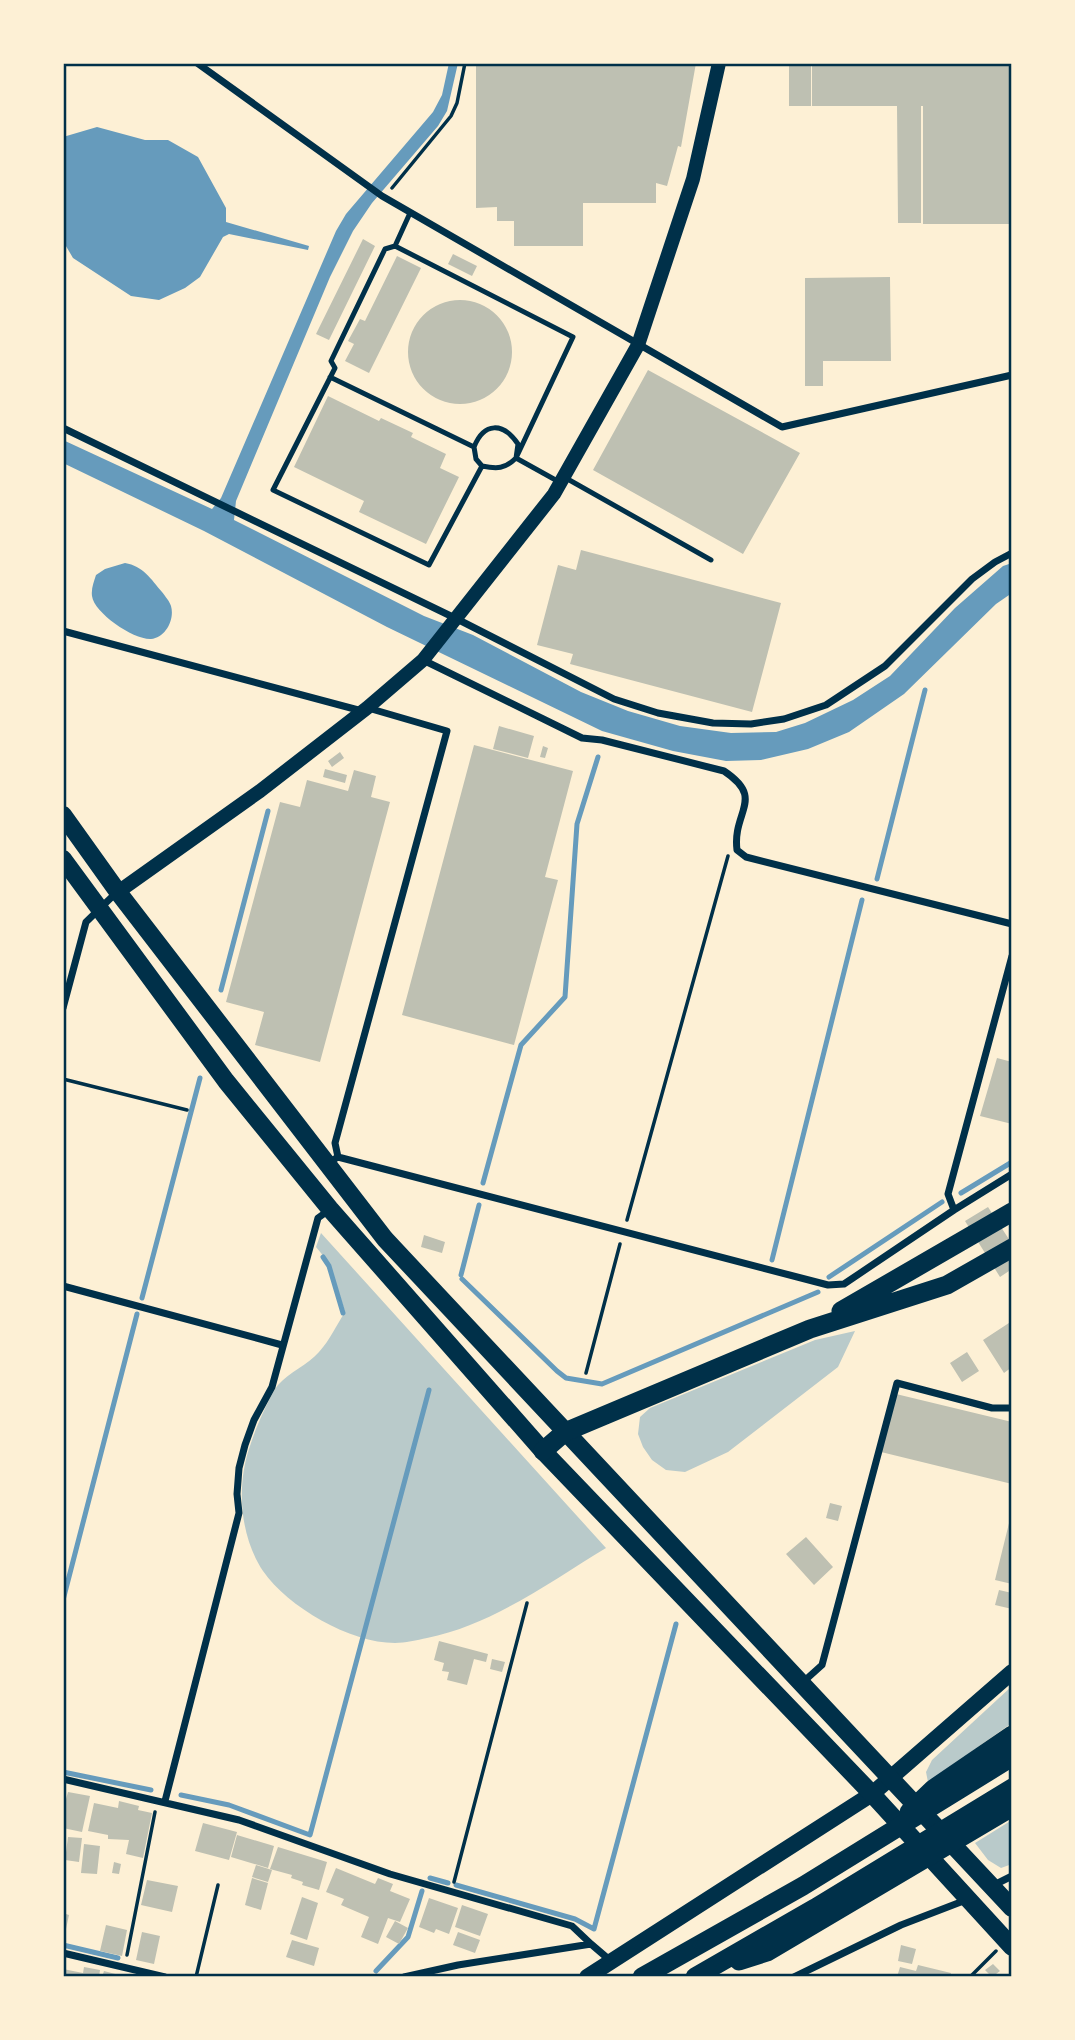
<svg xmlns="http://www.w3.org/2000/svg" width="1075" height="2040" font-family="'Noto Sans',sans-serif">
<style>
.green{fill:#b9caca}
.water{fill:#669bbc}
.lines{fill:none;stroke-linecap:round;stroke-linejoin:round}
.stream{stroke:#669bbc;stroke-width:5}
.building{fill:#bec0b2}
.path{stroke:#003049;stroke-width:3.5}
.service{stroke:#003049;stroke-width:5}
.minor{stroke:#003049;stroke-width:7}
.secondary{stroke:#003049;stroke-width:14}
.primary{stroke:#003049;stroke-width:16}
.trunk{stroke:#003049;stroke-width:18}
.motorway{stroke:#003049;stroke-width:19}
.neatline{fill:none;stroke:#003049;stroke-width:2.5}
</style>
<rect width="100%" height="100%" fill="#fdf0d5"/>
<path class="green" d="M321,1233L606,1548C550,1582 492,1625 427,1638C417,1640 405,1643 395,1643C350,1643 288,1607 263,1571C239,1535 236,1483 251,1443C255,1430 270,1395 278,1385C289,1372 308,1365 319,1352C330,1340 337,1324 345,1312L330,1264L316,1247Z
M855,1331L838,1367L728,1452L685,1472L666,1470L652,1460L643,1447L638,1434L640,1417L650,1408L815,1340Z
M1012,1686V1723L928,1782L926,1772L932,1760Z
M1012,1820V1864L1001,1868L988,1860L975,1843Z"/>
<path class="water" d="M449,63H458L447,111L438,126L372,203L353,231L330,277L236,501L234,520L424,616L473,635L581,692L628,711L680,726L731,733L776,732L805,723L853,700L890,676L955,608L1003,566L1012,563V593L996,604L904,694L849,732L808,749L761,760L726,761L673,751L602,731L387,627L204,531L63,463V440L212,509L221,498L336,231L346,214L433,112L442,95Z
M97,127L145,140H168L198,157L226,208V222L309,246L308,250L229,234L223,237L200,277L185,288L159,300L131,296L73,258L63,241V137Z
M125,563C143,566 151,579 162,592C165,596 170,602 171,606C175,620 165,638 151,639C134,640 94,613 92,596C91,589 94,581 96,575L105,569Z"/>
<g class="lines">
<path class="stream" d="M877,879L925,690
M221,990L268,811
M483,1183L521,1045L565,997L577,824L598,757
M961,1193L1012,1162
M323,1257L329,1266L343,1313
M772,1260L862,900
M461,1275L479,1205
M829,1277L942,1202
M462,1279L557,1371L566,1378L602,1384L818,1292
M142,1298L200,1078
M63,1600L137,1314
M63,1772L151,1790
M181,1795L229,1805L310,1835L429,1390
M430,1878L448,1883
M456,1885L575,1919L594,1929L676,1624
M63,1945L118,1958
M376,1971L408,1937L422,1891"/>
</g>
<path class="building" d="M476,63H696L681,147L678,146L667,186L656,183V203H583V246H514V221H497V207L476,208Z
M789,63H811V106H789Z
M812,63H1012V224H923V106H921V223H898L897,106H812Z
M363,239L375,246L329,340L316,334Z
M453,254L477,266L472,276L448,264Z
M397,256L421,268L369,373L345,361L354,344L348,341L360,319L365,321Z
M890,277L891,361H823V386H805V278Z
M408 352a52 52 0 1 1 104 0a52 52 0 1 1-104 0Z
M648,370L800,453L743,554L593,470Z
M328,396L379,421L381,418L413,433L411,437L446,454L440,468L459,477L426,544L359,512L364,501L294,467Z
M581,550L781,603L752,712L570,664L573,654L537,645L558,565L576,570Z
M499,726L534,736L528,758L493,749Z
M474,745L573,771L545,877L558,880L514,1045L402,1015Z
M543,746L548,748L545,758L540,757Z
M340,752L344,758L332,767L328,761Z
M325,769L347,775L345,783L323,777Z
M354,770L376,776L371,797L390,802L320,1062L255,1045L264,1012L226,1002L280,802L300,807L307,780L348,791Z
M997,1058L1012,1062V1124L980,1116Z
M988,1207L1012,1244V1269L1000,1277L965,1221Z
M424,1235L445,1242L442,1253L421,1247Z
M1012,1321V1367L1004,1373L983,1340Z
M967,1352L979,1371L962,1382L950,1363Z
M896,1394L1012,1422V1484L881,1452Z
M830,1503L842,1506L838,1521L826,1518Z
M1011,1515H1012V1584L995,1580Z
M806,1537L833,1567L814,1585L786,1554Z
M999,1590L1012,1593V1609L995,1605Z
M439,1641L488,1654L486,1662L474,1659L467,1685L447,1680L449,1672L442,1671L444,1663L434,1660Z
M492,1659L505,1662L502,1672L490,1669Z
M68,1792L90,1796L82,1832L63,1828V1798L66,1799Z
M119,1801L139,1806L138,1810L152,1813L143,1858L126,1854L129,1840L108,1839V1835L88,1831L94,1803L118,1808Z
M203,1823L237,1832L229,1860L195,1851Z
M237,1835L274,1846L268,1868L231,1857Z
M68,1837L82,1838L79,1862L65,1860Z
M84,1844L100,1846L97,1874L81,1873Z
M278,1847L327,1862L319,1890L302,1885L303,1882L291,1878L292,1875L270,1869Z
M114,1862L121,1864L119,1874L112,1873Z
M256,1865L272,1870L268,1882L252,1877Z
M336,1868L375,1884L378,1878L393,1884L390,1891L410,1899L400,1922L388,1918L378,1944L361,1937L369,1917L341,1905L344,1899L326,1892Z
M252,1878L268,1883L261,1910L245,1905Z
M147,1880L178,1886L172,1912L141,1905Z
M302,1897L318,1903L307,1940L290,1934Z
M429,1898L458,1908L449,1934L436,1929L434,1933L419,1927Z
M462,1905L488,1914L480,1936L455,1927Z
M63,1913L69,1915L66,1929L63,1928Z
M395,1921L408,1928L399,1944L386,1937Z
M106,1925L127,1930L122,1956L100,1951Z
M142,1932L160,1936L154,1964L136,1960Z
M458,1932L480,1940L475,1953L453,1945Z
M292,1940L319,1948L314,1966L286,1957Z
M901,1945L916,1949L912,1964L898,1961Z
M993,1964L1000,1971L992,1977L985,1970Z
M918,1965L951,1973L950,1977H897L900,1967L916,1971Z
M84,1967L100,1970L99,1977H63V1969L83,1973Z
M104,1971L123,1976V1977H102Z"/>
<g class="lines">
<path class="path" d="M392,188L451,116L457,103L465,63
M63,1079L187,1110
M627,1220L728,856
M586,1373L620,1244
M454,1882L527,1603
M127,1955L155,1812
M196,1977L218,1885
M970,1977L996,1951"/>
<path class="service" d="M395,246L385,249L331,361L335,368L273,490L429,565L482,466C497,469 505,469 516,458L573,337L395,246L410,213
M330,377L474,447L476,459L482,466
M474,447C484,422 503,422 518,444L516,458L561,483
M564,477L711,560"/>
<path class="minor" d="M197,63L382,196L782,427L1012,375
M63,428L457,619L614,699L658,713L713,723L751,724L784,719L826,705L885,666L972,579L995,562L1012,553
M63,631L362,711
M423,660L582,738L602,740L724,771C766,799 732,811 737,850L746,857L1012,924
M63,1008L86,922L117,892
M338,1157L335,1143L447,731L368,708
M328,1163L338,1157L828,1285L844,1284L954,1210L1012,1174
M954,1210L948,1194L1012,956
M63,1286L282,1345
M802,1683L822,1665L897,1383L992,1408H1012
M63,1779L239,1820L390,1874L572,1926L591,1944
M165,1801L239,1513L237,1494L239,1468L245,1445L254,1420L272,1387L318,1218L329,1210
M994,1885L1012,1876
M63,1953L165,1977
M404,1977L458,1965L591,1944L612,1962
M794,1977L901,1925L966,1900"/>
<path class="secondary" d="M118,892L260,791L367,708L423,660L554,494L638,345L693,179L719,63"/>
<path class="primary" d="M587,1977L872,1794L1012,1672"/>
<path class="trunk" d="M63,815L118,892L385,1239L1012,1908
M63,859L226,1081L330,1209L543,1451L872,1794L1012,1947"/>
<path class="motorway" d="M841,1311L1012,1212
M543,1451L565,1432L810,1329L947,1285L1012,1248
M909,1812L933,1789L1012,1735
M739,1961L767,1952L1012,1807
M642,1977L803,1886L1012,1757
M695,1977L815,1908L1012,1788"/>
</g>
<rect width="1075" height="2040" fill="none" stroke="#fdf0d5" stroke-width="130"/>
<rect x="65" y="65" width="945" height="1910" class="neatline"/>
</svg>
